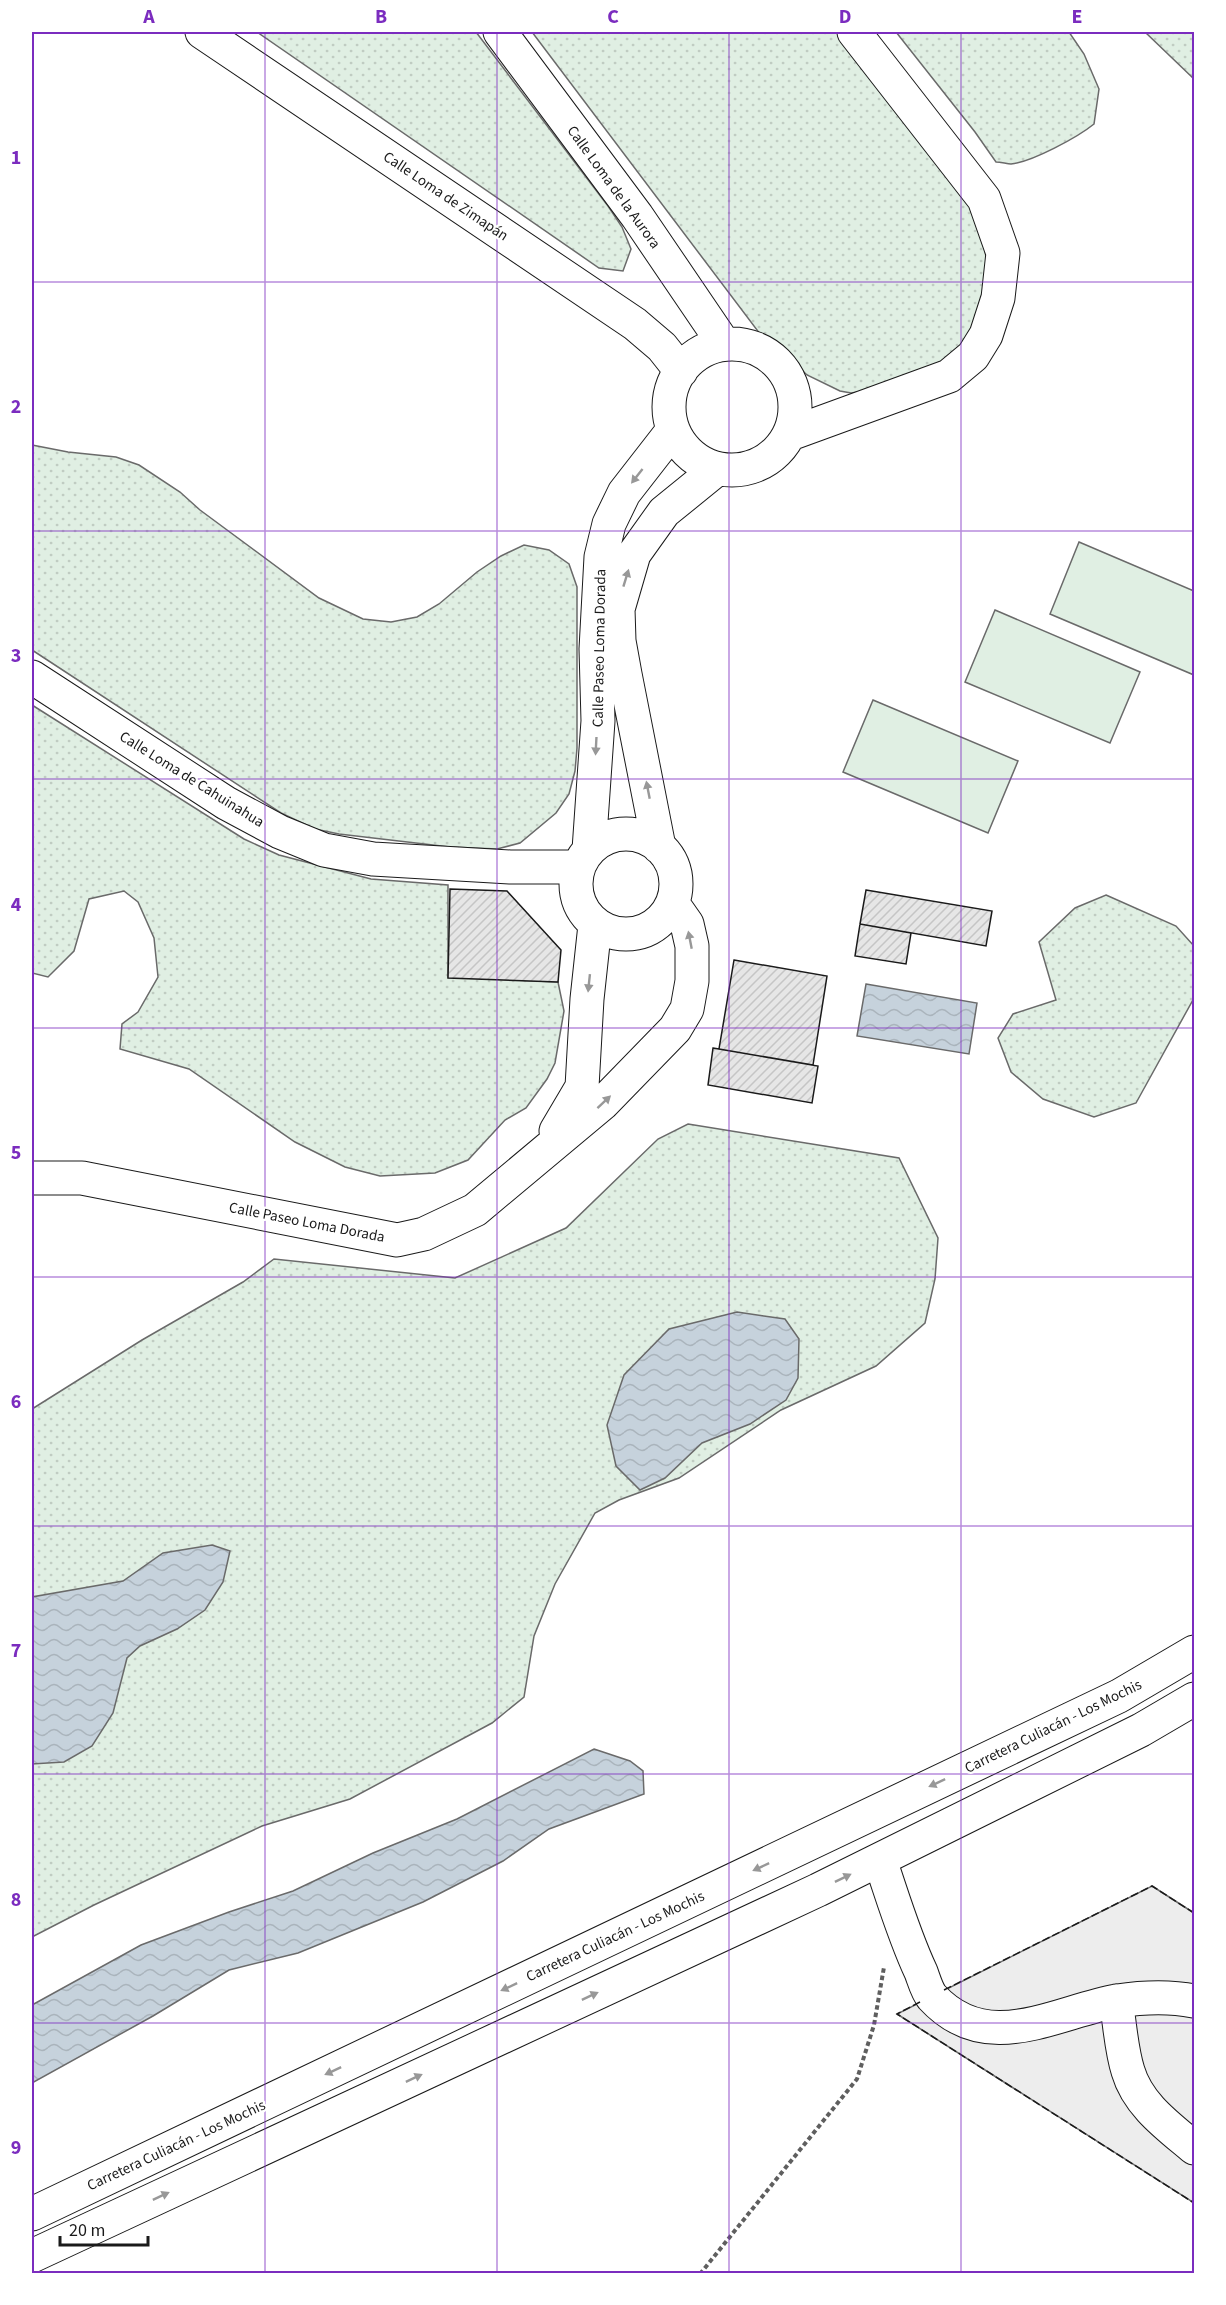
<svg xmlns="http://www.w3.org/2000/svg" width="1226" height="2305" font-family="'Source Sans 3',sans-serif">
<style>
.grass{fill:url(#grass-dots);stroke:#6a6a6a;stroke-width:1.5}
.pitch{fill:#e0efe3;stroke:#6a6a6a;stroke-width:1.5}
.parking{fill:#ededed;stroke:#6a6a6a;stroke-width:1.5}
.water{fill:url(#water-waves);stroke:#6a6a6a;stroke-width:1.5}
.building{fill:url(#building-hatch);stroke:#1a1a1a;stroke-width:1.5}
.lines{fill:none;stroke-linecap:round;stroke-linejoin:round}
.minor-casing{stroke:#1a1a1a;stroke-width:35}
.highway-casing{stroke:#1a1a1a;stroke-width:35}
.path{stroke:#5f5f5f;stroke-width:4;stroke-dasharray:4.5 3;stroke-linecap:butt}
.minor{stroke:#fff;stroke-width:33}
.highway{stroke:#fff;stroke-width:33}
.fence{stroke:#1a1a1a;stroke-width:1.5;stroke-dasharray:8 3;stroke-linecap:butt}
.oneway{fill:#989898}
.grid{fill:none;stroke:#7b2cbf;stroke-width:1.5;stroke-opacity:0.55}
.labels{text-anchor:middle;stroke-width:4.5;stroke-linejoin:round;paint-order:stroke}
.street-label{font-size:15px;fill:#1a1a1a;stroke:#fff}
.neatline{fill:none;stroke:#7b2cbf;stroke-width:2}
.grid-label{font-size:20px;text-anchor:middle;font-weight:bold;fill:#7b2cbf}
</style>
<defs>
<pattern id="grass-dots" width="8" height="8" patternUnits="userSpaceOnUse" patternTransform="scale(1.5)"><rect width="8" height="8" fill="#e0efe3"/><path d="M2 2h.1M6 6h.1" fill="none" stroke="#c0ccc2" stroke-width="1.8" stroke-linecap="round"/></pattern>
<pattern id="water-waves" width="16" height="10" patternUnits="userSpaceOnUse" patternTransform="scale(1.5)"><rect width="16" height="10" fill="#c6d2dc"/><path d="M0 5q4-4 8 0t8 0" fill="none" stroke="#aab4bc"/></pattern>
<pattern id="building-hatch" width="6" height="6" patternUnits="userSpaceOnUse" patternTransform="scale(1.5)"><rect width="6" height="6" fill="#e6e6e6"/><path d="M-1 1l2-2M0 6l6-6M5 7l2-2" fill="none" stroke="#c5c5c5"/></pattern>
</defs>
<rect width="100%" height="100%" fill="#fff"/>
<path class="grass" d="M257,32H476L608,206L622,227L631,249L623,271L599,268Z
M532,32H844L960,180L984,236L987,270L983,293L968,339L954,359L886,388L851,393L840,391L807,375L771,340L760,334Z
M896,32H1069L1084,54L1099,89L1094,124C1078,137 1032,162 1011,164C1007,164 1001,162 996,162L975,132Z
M1145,32H1194V79Z
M32,445L68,452L116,457L139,465L180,492L200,510L319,598L363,619L391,622L417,617L439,604L477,572L501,556L524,545L549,550L569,564L577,587V748L575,771L569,794L556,813L520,843L497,849L450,847L339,834L315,829L281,813L32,650Z
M32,705L244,839L279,855L371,879L448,885V977L558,982L564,1011L555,1063L547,1079L526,1108L505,1120L468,1160L435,1173L380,1176L345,1167L295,1142L189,1069L120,1049L122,1024L138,1012L158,977L154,938L138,902L124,891L89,899L74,951L48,977L32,973Z
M1106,895L1176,926L1194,946V998L1136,1103L1094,1117L1043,1099L1011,1072L998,1038L1013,1014L1056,1000L1039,942L1075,908Z
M688,1124L899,1158L938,1238L935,1279L925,1323L876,1366L781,1410L679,1478L619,1500L595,1513L555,1584L534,1636L524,1697L492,1723L350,1799L262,1826L94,1905L32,1937V1409L142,1340L243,1282L274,1259L455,1278L566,1228L658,1139Z"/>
<path class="pitch" d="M1079,542L1194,591V675L1050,614Z
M995,610L1140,672L1110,743L965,682Z
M873,700L1018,761L988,833L843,772Z"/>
<path class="parking" d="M1152,1886L1194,1913V2203L897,2014Z"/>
<path class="water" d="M866,984L977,1003L969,1054L857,1036Z
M737,1312L785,1319L799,1339L798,1378L786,1400L750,1424L702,1443L665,1478L640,1490L616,1466L607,1425L624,1375L669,1329Z
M212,1545L230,1551L223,1582L205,1610L177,1629L140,1646L127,1658L113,1713L92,1746L64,1762L32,1764V1597L123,1581L163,1553Z
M594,1749L630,1761L643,1771L644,1794L549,1829L503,1861L423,1902L298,1953L229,1970L153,2016L32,2083V2005L141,1945L229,1912L293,1891L373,1853L457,1819Z"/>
<path class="building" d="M450,889L507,891L561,950L558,982L448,978Z
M866,890L992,911L986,946L860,924Z
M860,924L911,933L906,964L855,956Z
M734,960L827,976L813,1065L719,1049Z
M713,1048L818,1066L812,1103L708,1085Z"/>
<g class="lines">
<defs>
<path id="minor" d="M202,32L635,324L662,347L681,371
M500,32L637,216L724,344
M669 407a63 63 0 1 1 126 0a63 63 0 1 1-126 0Z
M790,434L949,376L973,356L986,335L998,298L1003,253L984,199L854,32
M32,677L226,803L280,832L324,850L373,859L510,867H579
M576 884a50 50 0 1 1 100 0a50 50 0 1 1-100 0Z
M659,847L625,674L619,641L618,609L634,554L664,512L717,469
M589,850L598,721L596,649L601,557L609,524L624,493L673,430
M556,1131L582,1087L587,999L595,925
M32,1178H82L397,1240L424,1234L475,1210L603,1103L675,1029L687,1009L692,981V946L687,924L673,904
M880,1860C893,1898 904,1936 921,1972C924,1980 927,1991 932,1997C987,2057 1055,2012 1117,2001C1144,1997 1169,1996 1194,2001
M1116,2001C1120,2024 1121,2049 1128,2071C1138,2105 1168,2126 1194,2148"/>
<path id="highway" d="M32,2214L1119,1696L1194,1652
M32,2256L818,1890L1141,1730L1194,1699"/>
</defs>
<use href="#minor" class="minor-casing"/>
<use href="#highway" class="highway-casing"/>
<path class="path" d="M700,2274L857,2079L874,2025L884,1967"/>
<use href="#minor" class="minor"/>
<use href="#highway" class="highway"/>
<path class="fence" d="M944,1990L1152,1886L1194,1913
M920,2002L897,2014L1194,2203"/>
</g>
<defs><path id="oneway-solid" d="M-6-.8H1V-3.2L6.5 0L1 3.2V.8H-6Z" transform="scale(1.5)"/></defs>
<g class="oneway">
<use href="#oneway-solid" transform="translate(637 476) rotate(128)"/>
<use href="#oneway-solid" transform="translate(626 578) rotate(-73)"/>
<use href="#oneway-solid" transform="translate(596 746) rotate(93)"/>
<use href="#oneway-solid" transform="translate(648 790) rotate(-101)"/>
<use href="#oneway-solid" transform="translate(690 940) rotate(-101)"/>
<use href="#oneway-solid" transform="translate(589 983) rotate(96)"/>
<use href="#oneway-solid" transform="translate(604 1102) rotate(-43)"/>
<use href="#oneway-solid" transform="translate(937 1783) rotate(155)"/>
<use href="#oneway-solid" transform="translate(761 1867) rotate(155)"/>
<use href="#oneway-solid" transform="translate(843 1878) rotate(-26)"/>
<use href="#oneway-solid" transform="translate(509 1987) rotate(155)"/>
<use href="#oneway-solid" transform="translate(590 1996) rotate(-25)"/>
<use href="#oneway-solid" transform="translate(333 2071) rotate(155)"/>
<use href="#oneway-solid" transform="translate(414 2078) rotate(-25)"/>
<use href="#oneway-solid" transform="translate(161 2196) rotate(-25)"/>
</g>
<path class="grid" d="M265,32V2274M497,32V2274M729,32V2274M961,32V2274M32,282H1194M32,531H1194M32,779H1194M32,1028H1194M32,1277H1194M32,1526H1194M32,1774H1194M32,2023H1194"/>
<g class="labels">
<g class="street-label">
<text transform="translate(614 187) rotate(54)" y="5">Calle Loma de la Aurora</text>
<text transform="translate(446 196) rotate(34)" y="5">Calle Loma de Zimapán</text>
<text transform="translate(599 648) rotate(-89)" y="5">Calle Paseo Loma Dorada</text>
<text transform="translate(192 779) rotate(32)" y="5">Calle Loma de Cahuinahua</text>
<text transform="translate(307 1222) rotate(11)" y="5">Calle Paseo Loma Dorada</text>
<text transform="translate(1053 1726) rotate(-26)" y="5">Carretera Culiacán - Los Mochis</text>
<text transform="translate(615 1936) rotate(-25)" y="5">Carretera Culiacán - Los Mochis</text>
<text transform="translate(176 2145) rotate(-25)" y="5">Carretera Culiacán - Los Mochis</text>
</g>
</g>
<rect width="1226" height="2305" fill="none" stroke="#ffffff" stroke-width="66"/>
<path d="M60 2236v9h88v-9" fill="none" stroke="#1a1a1a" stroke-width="3"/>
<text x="69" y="2236" font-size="18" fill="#1a1a1a" stroke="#ffffff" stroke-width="4.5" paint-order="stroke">20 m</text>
<rect x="33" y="33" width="1160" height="2239" class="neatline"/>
<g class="grid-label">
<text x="149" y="23">A</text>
<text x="381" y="23">B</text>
<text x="613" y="23">C</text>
<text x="845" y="23">D</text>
<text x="1077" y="23">E</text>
<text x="16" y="164">1</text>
<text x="16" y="413">2</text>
<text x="16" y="662">3</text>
<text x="16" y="911">4</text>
<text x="16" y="1159">5</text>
<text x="16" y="1408">6</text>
<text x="16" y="1657">7</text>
<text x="16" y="1906">8</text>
<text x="16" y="2154">9</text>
</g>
</svg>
